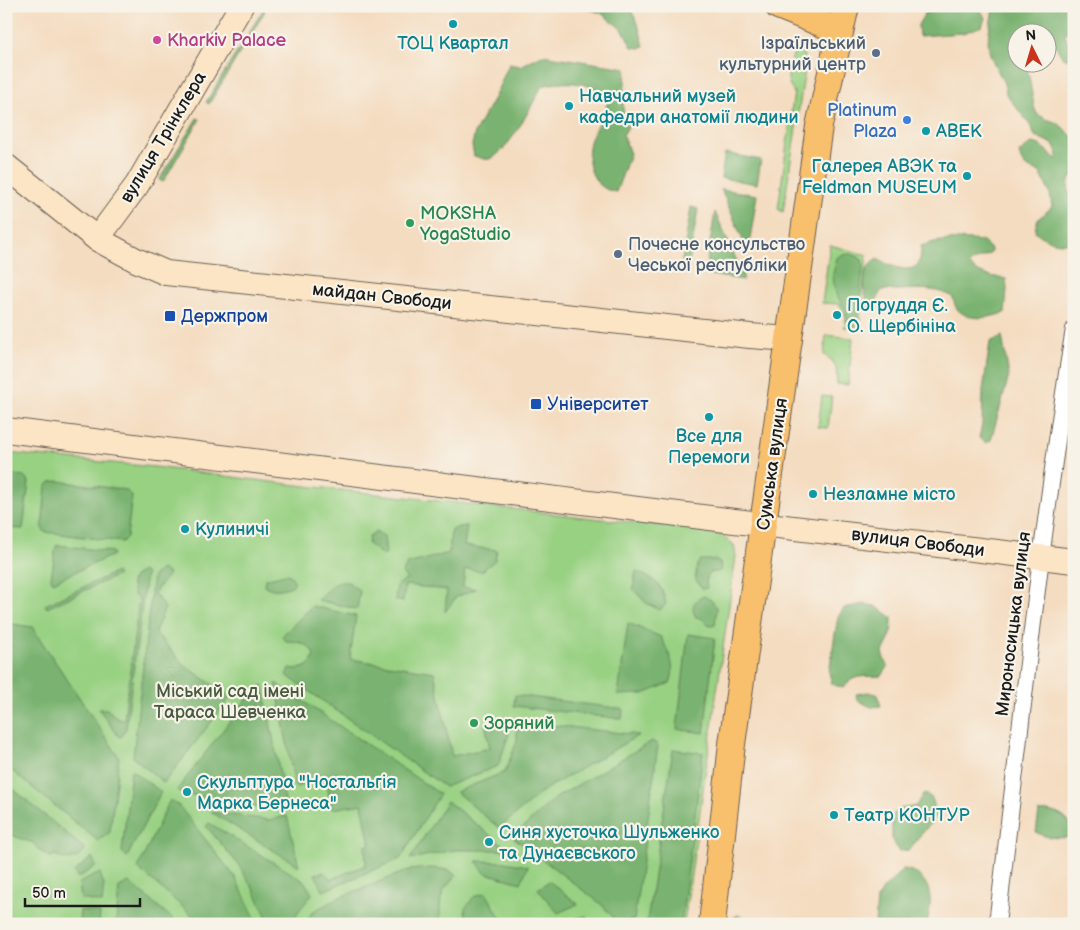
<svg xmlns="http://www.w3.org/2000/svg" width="1080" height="930" font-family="'Balsamiq Sans',sans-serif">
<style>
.green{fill:#99d183;stroke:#5a7650}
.forest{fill:#7ab371;stroke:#4b6846}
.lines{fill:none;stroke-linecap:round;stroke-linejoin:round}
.street-casing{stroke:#685f55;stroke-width:18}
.secondary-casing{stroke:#685f55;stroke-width:26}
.primary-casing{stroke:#685f55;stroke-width:28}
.street{stroke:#fff;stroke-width:16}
.secondary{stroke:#fce5c4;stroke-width:24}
.primary{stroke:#f8bf6c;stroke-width:26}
.culture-dot{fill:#0f9aa8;stroke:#f7f3e8;stroke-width:2}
.hotel-dot{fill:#d1479c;stroke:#f7f3e8;stroke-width:2}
.service-dot{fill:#5c6f8a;stroke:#f7f3e8;stroke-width:2}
.shop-dot{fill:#3f7fe0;stroke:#f7f3e8;stroke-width:2}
.leisure-dot{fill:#2e9e5b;stroke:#f7f3e8;stroke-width:2}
.transit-dot{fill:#1a4fb4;stroke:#f7f3e8;stroke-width:2}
.labels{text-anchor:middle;stroke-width:4.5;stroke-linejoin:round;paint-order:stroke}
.hotel-label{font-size:18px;fill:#b23c85;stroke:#f7f3e8;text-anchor:start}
.culture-label{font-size:18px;fill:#0d838f;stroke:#f7f3e8;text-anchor:start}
.service-label{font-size:18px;fill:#4e5e75;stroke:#f7f3e8;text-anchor:end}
.shop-label{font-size:18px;fill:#366cbe;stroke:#f7f3e8;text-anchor:end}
.street-label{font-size:18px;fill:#1c1c1c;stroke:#f7f3e8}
.leisure-label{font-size:18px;fill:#27864d;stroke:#f7f3e8;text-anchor:start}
.transit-label{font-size:18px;fill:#164399;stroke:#f7f3e8;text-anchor:start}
.park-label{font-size:18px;fill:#485b40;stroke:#f7f3e8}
</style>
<rect width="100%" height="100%" fill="#f7f3e8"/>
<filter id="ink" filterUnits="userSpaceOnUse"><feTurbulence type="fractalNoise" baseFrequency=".02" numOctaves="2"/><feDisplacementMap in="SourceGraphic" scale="10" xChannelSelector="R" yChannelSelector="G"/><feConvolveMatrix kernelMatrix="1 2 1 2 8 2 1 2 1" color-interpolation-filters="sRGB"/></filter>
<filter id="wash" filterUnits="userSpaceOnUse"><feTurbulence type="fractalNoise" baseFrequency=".0096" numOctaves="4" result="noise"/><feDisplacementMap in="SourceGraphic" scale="20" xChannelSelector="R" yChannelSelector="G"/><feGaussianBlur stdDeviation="1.12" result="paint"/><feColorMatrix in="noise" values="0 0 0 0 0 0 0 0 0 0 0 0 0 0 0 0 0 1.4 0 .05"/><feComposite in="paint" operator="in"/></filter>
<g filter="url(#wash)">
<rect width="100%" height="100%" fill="#f4dcc0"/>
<path class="green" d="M796,47L803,52L806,63L783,212L778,209L794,92C782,80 791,61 796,47Z
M830,245L867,255L859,328L844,327L846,317L839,304L822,303Z
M826,335L853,338L848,385L837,384C837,370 837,362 824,355Z
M822,396L832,397L828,428L818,427Z
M6,453L155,467L279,483L709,531L723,536L734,545L736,556L684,924H6Z"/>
<path class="forest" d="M579,6H629L638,24L644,46L640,48L632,47L623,30L601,13Z
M959,6H973L981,10L985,18L982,26L963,33L919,36L918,25L925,13Z
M993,6L1071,7L1070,25L1065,36L1074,56V61L1062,57L1048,32L1044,30L1036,32H1018V62L1025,63L1029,76L1034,107L1037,114L1046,119L1058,123L1074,138V176L1070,178C1064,192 1077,209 1074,225C1072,231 1069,237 1067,243C1054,244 1044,239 1035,231L1037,220L1052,207L1050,194L1040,172C1027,168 1022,167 1019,153L1032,143L1040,145L1056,159L1058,155L1053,144L1035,136L1030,125L1006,94C1006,80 994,68 990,54C985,40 992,21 993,6Z
M263,10L265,11L209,104L206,102Z
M542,55L626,68L623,110L630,124L623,135L630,154L616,192C591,189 583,158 592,136C596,126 607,115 607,104C607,101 605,96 604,92C584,82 564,80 542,86C532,104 509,153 489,159C484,160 479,157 474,156L472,145L475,132L495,96L509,64L520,66Z
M197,118L200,119L163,182L159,180Z
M725,153L761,160L757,184L721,178Z
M721,189L757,195L748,252Z
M691,207L698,209L688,268L681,267Z
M715,212L743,275V280L705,274Z
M959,239L982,241L991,249V253C983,258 975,258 969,265C980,276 992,276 1006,279L1007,289L1005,313C989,317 973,322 959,311C955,308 954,301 952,296C927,285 908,291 882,290C878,295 875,301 878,309L869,308C865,301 863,279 866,271C868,265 873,262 877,259C888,265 916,278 920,259C921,255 921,250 921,246L934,242Z
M851,254L857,256L862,260L863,266L857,323L855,326L848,325L846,311L838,297L834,285L833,274L837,258L841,255Z
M1002,336L1009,376L991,440L986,443L979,438L982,425L983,390L990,342Z
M6,474L24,476L29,482L23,529L6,528Z
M58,481L126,490L132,496L127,537L122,542L45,532L42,528L46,487L50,482Z
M467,526L464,546L497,550L495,560L482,571L465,569L463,587L476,589L456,597L445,612L447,590L405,585L403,602L395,600L397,585L407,579L402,573L407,564L449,553L451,530L459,527Z
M376,532L384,536L386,554L384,556L368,544L369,536Z
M59,545L112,552L113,555L53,582L51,578L56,546Z
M700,560H715L720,563L721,570L717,572C706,571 705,578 707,588L702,589L695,579L697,565Z
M162,569L169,574L154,593L165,608L155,632L184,665L228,695L229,699L164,783L133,757L153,576Z
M143,571L146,574L126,728L121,737L118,736L99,709H107L118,719L124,720L139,598L134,595L131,582L136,575Z
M636,571C655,581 662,582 666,604L660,610L646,603L633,589Z
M116,572L118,575L47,608L45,605Z
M285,574L290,575L295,582L292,586C283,589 272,592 264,585L265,579Z
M337,582H348L360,591L357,609L317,600Z
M704,596L711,600L717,608L715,625L711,626L701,618L696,617C690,607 694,600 704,596Z
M864,604L875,606L892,617C892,623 892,631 890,637C884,653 879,650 888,667L882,676C865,678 855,672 843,688L832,684L829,672L835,634L838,617L844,608Z
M312,606L356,616L350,659L434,672L452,756L490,748L485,724L508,722L509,734L498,766L445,787L286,675L290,668C301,671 312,666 314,655C308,642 299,642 286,641L282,636Z
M6,623L32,627L119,757L110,832L98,841L6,766Z
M628,623L661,637C668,652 677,666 670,683L643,694L618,695Z
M688,634L715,638L704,733L677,729Z
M276,683L440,794L400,859L323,891L315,874L323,872L331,879L366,865L365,846L370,845L362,804L332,809L326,781L295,787Z
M263,685L286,806L267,809L181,793L177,790L249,696Z
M868,692L877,694L881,706L871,707L857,700L856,694Z
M515,695L623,709L622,719L514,706Z
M517,721L639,735L546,789L499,828L456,792L505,772L517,741Z
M652,741L658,745L634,920L619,924L601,904L513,837L554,799Z
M673,749L703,753L681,924H652L647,922Z
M131,770L161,792L127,857L122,852Z
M6,783L85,849C77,862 67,862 55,855L51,857L41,852L33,843L6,833Z
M924,793L932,798L937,815L909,850L899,851L892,839V816L899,809L916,806Z
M170,800L179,806L235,877L258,924H202L138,868Z
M447,801L509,850H455L410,859Z
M1048,811C1063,814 1073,821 1073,837C1061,838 1046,839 1036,832L1039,812Z
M211,812L269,820L287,816L299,866Z
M209,823L304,881L312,894L298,912L293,924H270L254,890L238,864L206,826Z
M92,857L96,866L78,878L74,872Z
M476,861L504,862L528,866L521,883L485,873Z
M432,868L449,870L456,876C440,891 440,897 440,918L446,924H306L312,912L338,898L409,870Z
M903,869C918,870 930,884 930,899C931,907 928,916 927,924H875L877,899L884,888Z
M100,873L104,885L102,903L81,899L79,883Z
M549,881L578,904L558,913L538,889Z
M129,882L179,924H116L119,887Z
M486,893L504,924H474L466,918L465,908C475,898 469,896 486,893Z
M80,910L100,913L99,924H79Z
M738,915L743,916L745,924H731V919Z
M586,916L594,924H562V922Z"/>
</g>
<g filter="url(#ink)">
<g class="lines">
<defs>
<path id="street" d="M997,924C1021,725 1042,526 1074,329"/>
<path id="secondary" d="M6,166L97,239L136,260L166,273L750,336L790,339
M97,239L137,185L241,6
M6,430L726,520L1074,561"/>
<path id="primary" d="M778,6L840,31
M712,924L732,744L819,126L846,6"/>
</defs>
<use href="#street" class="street-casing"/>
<use href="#secondary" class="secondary-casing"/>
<use href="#primary" class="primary-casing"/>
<use href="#street" class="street"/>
<use href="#secondary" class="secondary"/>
<use href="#primary" class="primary"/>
</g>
</g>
<g class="culture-dot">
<circle cx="453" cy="24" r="5"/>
<circle cx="569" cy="106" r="5"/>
<circle cx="926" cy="131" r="5"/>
<circle cx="967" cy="176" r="5"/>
<circle cx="837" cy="315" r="5"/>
<circle cx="709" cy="417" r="5"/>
<circle cx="813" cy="494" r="5"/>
<circle cx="185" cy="529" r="5"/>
<circle cx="187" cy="792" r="5"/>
<circle cx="834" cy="815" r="5"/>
<circle cx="489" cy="842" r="5"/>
</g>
<circle class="hotel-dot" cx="157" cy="40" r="5"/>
<g class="service-dot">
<circle cx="876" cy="53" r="5"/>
<circle cx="618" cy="254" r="5"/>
</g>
<circle class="shop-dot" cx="907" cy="120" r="5"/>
<g class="leisure-dot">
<circle cx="410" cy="223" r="5"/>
<circle cx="474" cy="723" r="5"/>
</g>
<g class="transit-dot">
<rect x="164" y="310" width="12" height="12" rx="2.5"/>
<rect x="530" y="398" width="12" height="12" rx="2.5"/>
</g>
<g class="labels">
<g class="hotel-label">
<text x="167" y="46">Kharkiv Palace</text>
</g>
<g class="culture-label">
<text x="453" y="49" text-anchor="middle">ТОЦ Квартал</text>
<text x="579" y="102">Навчальний музей<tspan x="579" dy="21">кафедри анатомії людини</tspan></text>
<text x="936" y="137">АВЕК</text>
<text x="957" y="172" text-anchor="end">Галерея АВЭК та<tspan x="957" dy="21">Feldman MUSEUM</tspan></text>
<text x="847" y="311">Погруддя Є.<tspan x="847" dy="21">О. Щербініна</tspan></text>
<text x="709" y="442" text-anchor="middle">Все для<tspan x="709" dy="21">Перемоги</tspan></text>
<text x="823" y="500">Незламне місто</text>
<text x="195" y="535">Кулиничі</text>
<text x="197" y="788">Скульптура "Ностальгія<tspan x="197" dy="21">Марка Бернеса"</tspan></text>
<text x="844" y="821">Театр КОНТУР</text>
<text x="499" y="838">Синя хусточка Шульженко<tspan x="499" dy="21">та Дунаєвського</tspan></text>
</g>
<g class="service-label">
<text x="866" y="49">Ізраїльський<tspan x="866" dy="21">культурний центр</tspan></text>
<text x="628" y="250" text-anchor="start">Почесне консульство<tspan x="628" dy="21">Чеської республіки</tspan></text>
</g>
<g class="shop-label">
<text x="897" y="116">Platinum<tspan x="897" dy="21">Plaza</tspan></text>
</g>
<g class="street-label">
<text transform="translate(163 137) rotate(-59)" y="6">вулиця Трінклера</text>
<text transform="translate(382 296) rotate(6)" y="6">майдан Свободи</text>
<text transform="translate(772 464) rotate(-82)" y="6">Сумська вулиця</text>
<text transform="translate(918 542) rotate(7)" y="6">вулиця Свободи</text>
<text transform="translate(1013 624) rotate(-83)" y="6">Мироносицька вулиця</text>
</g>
<g class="leisure-label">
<text x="420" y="219">MOKSHA<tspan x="420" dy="21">YogaStudio</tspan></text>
<text x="484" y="729">Зоряний</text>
</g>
<g class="transit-label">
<text x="181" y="322">Держпром</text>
<text x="547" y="410">Університет</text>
</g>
<g class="park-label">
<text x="230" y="697">Міський сад імені<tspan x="230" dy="21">Тараса Шевченка</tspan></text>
</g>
</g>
<rect width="1080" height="930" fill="none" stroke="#f7f3e8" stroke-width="25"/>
<g transform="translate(1032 48) rotate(355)"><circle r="24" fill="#f7f3e8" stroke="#9f9d96"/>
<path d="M0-4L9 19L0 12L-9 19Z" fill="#c8321e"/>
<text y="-8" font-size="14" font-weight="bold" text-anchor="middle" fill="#1c1c1c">N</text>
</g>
<path d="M25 898v8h115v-8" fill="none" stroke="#1c1c1c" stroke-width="2.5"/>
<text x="32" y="898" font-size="15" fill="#1c1c1c" stroke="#f7f3e8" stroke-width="4" paint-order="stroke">50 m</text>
</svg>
